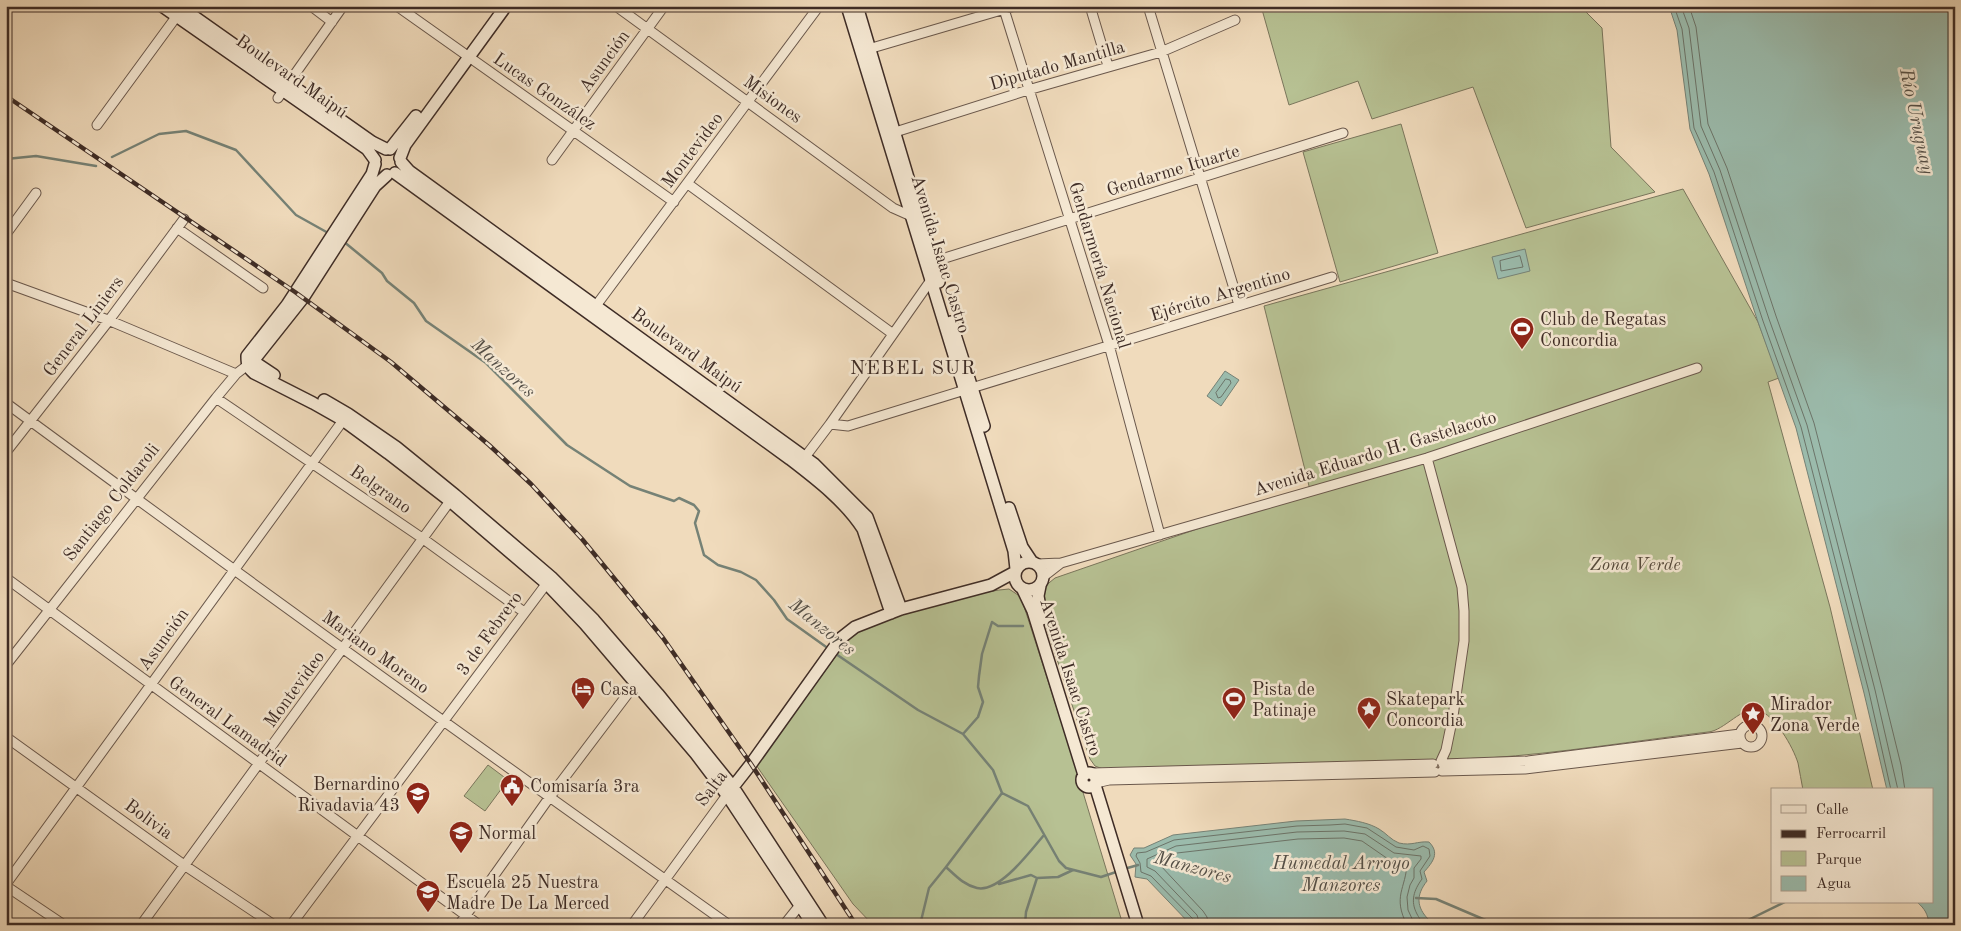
<svg xmlns="http://www.w3.org/2000/svg" width="1961" height="931" font-family="'Old Standard TT',serif">
<style>
.green{fill:#b7c193;stroke:#7a765c}
.water{fill:#9bbbac;stroke:#768276}
.lines{fill:none;stroke-linecap:round;stroke-linejoin:round}
.shore{stroke:#6c7469;stroke-width:1}
.stream{stroke:#768276;stroke-width:2.5}
.street-casing{stroke:#6a584c;stroke-width:11}
.secondary-casing{stroke:#3e2c26;stroke-width:14}
.street{stroke:#f5e8d3;stroke-width:9}
.secondary{stroke:#f5e8d3;stroke-width:11}
.rail-casing{stroke:#3e2c26;stroke-width:4.5}
.rail{stroke:#f5e8d3;stroke-width:2.5;stroke-dasharray:8;stroke-linecap:butt}
.labels{text-anchor:middle;stroke-width:5;stroke-linejoin:round;paint-order:stroke}
.street-label{font-size:18px;fill:#3e2c26;stroke:#f5e8d3}
.poi-label{font-size:18px;fill:#3e2c26;stroke:#f5e8d3;text-anchor:start}
.park-label{font-size:18px;font-style:italic;fill:#564a3c;stroke:#f5e8d3}
.water-label{font-size:19px;font-style:italic;fill:#555048;stroke:#f5e8d3}
.quarter-label{font-size:20px;letter-spacing:1px;fill:#3e2c26;stroke:#f5e8d3}
</style>
<rect width="100%" height="100%" fill="#f0dbbc"/>
<filter id="stains"><feTurbulence type="fractalNoise" baseFrequency=".004" numOctaves="4"/><feColorMatrix values="0 0 0 0 .2 0 0 0 0 .09 0 0 0 0 .02 0 0 0 .5 -.17"/></filter>
<radialGradient id="worn" r=".72"><stop offset=".6" stop-color="#630" stop-opacity="0"/><stop offset="1" stop-color="#630" stop-opacity=".3"/></radialGradient>
<path class="green" d="M1261,6H1583L1584,10L1602,28L1611,147L1655,192L1526,228L1473,87L1372,119L1358,81L1289,105Z
M1401,124L1438,253L1340,282L1303,152Z
M1683,189L1758,322L1779,378L1768,382L1830,607L1873,790H1803C1801,781 1800,772 1798,763C1793,747 1775,715 1758,710C1743,705 1724,731 1708,732C1634,741 1561,753 1488,758L1103,769L1095,766L1090,759L1041,611L1044,587L1055,578L1310,490L1264,306Z
M1009,589L1021,597L1078,774V783L1082,789L1123,925H873L853,904L756,765L850,637C873,621 903,615 930,607C955,600 982,591 1009,589Z
M488,765L508,780L485,811L464,796Z"/>
<path class="water" d="M1669,6H1955V925H1929C1928,914 1925,909 1917,902H1932V790H1887L1864,693L1796,428L1758,322L1709,174L1690,129L1677,30Z
M1525,249L1530,271L1498,279L1492,257Z
M1225,371L1239,380L1221,406L1207,396Z
M1345,819C1357,821 1369,823 1379,829C1386,833 1391,840 1399,843C1412,846 1417,841 1429,842C1440,853 1433,862 1424,872L1427,881C1416,895 1416,907 1429,920L1425,925H1191L1147,879L1135,877L1136,864L1130,855L1134,848H1144L1173,835L1296,821Z"/>
<g class="lines">
<path class="shore" d="M1674,6L1682,29L1694,128L1714,172L1763,321L1801,427L1869,692L1891,790
M1681,6L1689,28L1701,126L1720,170L1769,319L1807,425L1875,690L1898,790
M1689,6L1696,27L1708,124L1727,168L1776,316L1814,423L1882,688L1901,765L1905,790
M1520,256L1523,267L1501,271L1500,261Z
M1226,379L1230,380L1231,383L1221,397L1218,398L1216,393Z
M1194,925L1193,919L1151,876L1141,872L1140,863L1136,856L1137,853L1146,852L1174,840L1297,826L1330,825L1345,824L1367,828L1396,847L1414,850L1423,846L1429,849L1430,856L1420,871L1422,879C1414,890 1410,901 1417,914C1419,918 1421,919 1421,925
M1200,925L1197,915L1155,871L1147,867V859L1176,846L1297,832L1344,831L1365,834L1394,853L1421,856V859L1414,868V878L1410,885L1407,897L1408,910L1415,925
M1208,925L1207,917L1203,911L1160,865V861L1177,853L1298,839L1344,838L1362,841L1388,859L1407,863C1406,889 1392,896 1407,925"/>
<path class="stream" d="M112,157L159,134L186,131L236,150L296,215L330,234
M6,159L36,156L96,166
M343,241L382,273L387,281L414,303L426,321L486,363L567,445L630,486L674,501L679,498L694,505L699,511L695,523L704,555L718,565L741,572L756,580L774,600L787,619L829,649
M833,652L918,710L963,734L993,770L1002,793L1028,806L1059,861L1066,868L1101,877L1119,871
M963,734L978,717L983,702L978,687L979,676L982,654L992,622L998,626H1023
M946,867L1002,793
M1124,869L1138,865
M999,884L1031,875L1037,878
M1416,898L1436,899L1497,925
M920,925L929,888L946,867C956,876 964,885 977,888C1000,893 1031,850 1044,835
M1025,925L1026,912L1037,878L1058,877L1073,870
M1738,925L1785,902"/>
<defs>
<path id="street" d="M311,6L332,22
M397,6L674,202
M616,6L893,208L911,216
M1003,6L1109,345L1160,535
M1090,6L1108,66
M1148,6L1239,305
M865,50L1015,6
M278,98L343,6
M97,125L179,13
M889,134L1028,90L1161,52L1235,20
M552,160L664,6
M688,184L893,334
M177,228L263,288
M6,234L36,193
M929,263L1343,133
M6,283L108,320L236,374
M592,311L819,6
M216,398L422,538L524,612
M6,403C245,579 487,753 729,925
M830,424L848,426L1332,277
M6,452L107,323L184,219
M1427,458L1462,587L1464,611V641L1453,716L1446,750L1441,761
M802,461L830,424L931,280L935,278
M1037,564L1061,563L1427,458L1697,368
M1043,577L1061,563
M6,578L479,925
M6,665L216,398L236,374L253,361
M1740 736a11 11 0 1 1 22 0a11 11 0 1 1-22 0Z
M6,737L184,865L274,925
M1443,764L1528,761L1740,734
M1442,771L1525,769L1742,743
M1092,773L1433,764
M1096,783L1109,780L1435,772
M6,884L347,415
M6,886L64,925
M141,925L453,497
M291,925L550,579
M459,925L549,798L639,679
M632,925L727,795
M784,925L800,905L805,903"/>
<path id="secondary" d="M162,6L367,149L375,160
M179,6L372,142L386,149
M847,6L1014,551L1016,569
M857,6L939,282
M390,149L416,116
M400,158L405,145L506,6
M401,162L409,171L814,464L867,517L901,609
M375,164L372,174L287,305L247,356C247,365 248,368 254,373L313,403L343,420L388,453L450,501L546,583L585,624L696,754L727,795L813,925
M395,173L790,459C816,479 845,501 863,529L891,613
M951,322L984,426
M274,375L253,361L303,298L375,186L387,175
M324,400L348,414L396,447L455,495L551,577L594,620L658,694L733,787L823,925
M1009,508L1022,547L1032,562
M1015 576a14 14 0 1 1 28 0a14 14 0 1 1-28 0Z
M1040,586L1038,596L1042,619
M1023,590L1033,611L1084,775
M1082 780a7 7 0 1 1 14 0a7 7 0 1 1-14 0Z
M1095,785L1138,925
M729,792L751,764L841,638L855,627L901,609L991,585L1015,572"/>
</defs>
<use href="#street" class="street-casing"/>
<use href="#secondary" class="secondary-casing"/>
<use href="#street" class="street"/>
<use href="#secondary" class="secondary"/>
<defs>
<path id="rail" d="M6,96L295,292L391,362L489,445L531,484L582,539L663,638L751,764L856,925"/>
</defs>
<use href="#rail" class="rail-casing"/>
<use href="#rail" class="rail"/>
</g>
<defs>
<symbol id="stadium-pin" viewBox="-11 -11 22 30"><path d="M0 17L-7.5 6A9.5 9.5 0 1 1 7.5 6Z" fill="#8f2418" stroke="#f5e8d3"/><path d="M0-5a6.5 5 0 1 0 0 10a6.5 5 0 1 0 0-10ZM-3.5-1.8h7v3.6h-7Z" fill="#fff"/></symbol>
<symbol id="hotel-pin" viewBox="-11 -11 22 30"><path d="M0 17L-7.5 6A9.5 9.5 0 1 1 7.5 6Z" fill="#8f2418" stroke="#f5e8d3"/><path d="M-6-4.5h1.5V1H6V5H4.5V3h-9V5H-6ZM-4 0a1.8 1.8 0 1 1 3.6 0ZM.5 0V-2.5h3Q6-2.5 6 0Z" fill="#fff"/></symbol>
<symbol id="sight-pin" viewBox="-11 -11 22 30"><path d="M0 17L-7.5 6A9.5 9.5 0 1 1 7.5 6Z" fill="#8f2418" stroke="#f5e8d3"/><path d="M0-6L1.8-2.2L6-1.7L2.9 1.2L3.7 5.4L0 3.3L-3.7 5.4L-2.9 1.2L-6-1.7L-1.8-2.2Z" fill="#fff"/></symbol>
<symbol id="civic-pin" viewBox="-11 -11 22 30"><path d="M0 17L-7.5 6A9.5 9.5 0 1 1 7.5 6Z" fill="#8f2418" stroke="#f5e8d3"/><path d="M-.6-6.5H3V-4.5H.6V-3L4-1V1h2V6H-6V1h2V-1L-.6-3ZM-1.2 2.5V6h2.4V2.5Z" fill="#fff"/></symbol>
<symbol id="school-pin" viewBox="-11 -11 22 30"><path d="M0 17L-7.5 6A9.5 9.5 0 1 1 7.5 6Z" fill="#8f2418" stroke="#f5e8d3"/><path d="M0-5L7-2L0 1L-7-2ZM-4 1L0 2.5L4 1V4Q0 6-4 4Z" fill="#fff"/></symbol>
</defs>
<g fill-rule="evenodd">
<use href="#stadium-pin" x="1508" y="315" width="28" height="38"/>
<use href="#hotel-pin" x="569" y="675" width="28" height="38"/>
<use href="#stadium-pin" x="1220" y="685" width="28" height="38"/>
<use href="#sight-pin" x="1355" y="695" width="28" height="38"/>
<use href="#sight-pin" x="1739" y="700" width="28" height="38"/>
<use href="#civic-pin" x="498" y="772" width="28" height="38"/>
<use href="#school-pin" x="404" y="780" width="28" height="38"/>
<use href="#school-pin" x="447" y="819" width="28" height="38"/>
<use href="#school-pin" x="414" y="878" width="28" height="38"/>
</g>
<g class="labels">
<g class="street-label">
<text transform="translate(604 61) rotate(-54)" y="6">Asunción</text>
<text transform="translate(1057 65) rotate(-16)" y="6">Diputado Mantilla</text>
<text transform="translate(292 76) rotate(35)" y="6">Boulevard Maipú</text>
<text transform="translate(545 91) rotate(35)" y="6">Lucas González</text>
<text transform="translate(773 99) rotate(36)" y="6">Misiones</text>
<text transform="translate(692 150) rotate(-53)" y="6">Montevideo</text>
<text transform="translate(1173 170) rotate(-17)" y="6">Gendarme Ituarte</text>
<text transform="translate(941 254) rotate(73)" y="6">Avenida Isaac Castro</text>
<text transform="translate(1100 265) rotate(73)" y="6">Gendarmería Nacional</text>
<text transform="translate(1220 294) rotate(-17)" y="6">Ejército Argentino</text>
<text transform="translate(83 326) rotate(-53)" y="6">General Liniers</text>
<text transform="translate(687 350) rotate(36)" y="6">Boulevard Maipú</text>
<text transform="translate(1375 453) rotate(-17)" y="6">Avenida Eduardo H. Gastelacoto</text>
<text transform="translate(381 489) rotate(35)" y="6">Belgrano</text>
<text transform="translate(111 502) rotate(-52)" y="6">Santiago Coldaroli</text>
<text transform="translate(489 633) rotate(-54)" y="6">3 de Febrero</text>
<text transform="translate(163 639) rotate(-54)" y="6">Asunción</text>
<text transform="translate(376 652) rotate(36)" y="6">Mariano Moreno</text>
<text transform="translate(1071 677) rotate(72)" y="6">Avenida Isaac Castro</text>
<text transform="translate(294 689) rotate(-54)" y="6">Montevideo</text>
<text transform="translate(228 721) rotate(36)" y="6">General Lamadrid</text>
<text transform="translate(711 788) rotate(-53)" y="6">Salta</text>
<text transform="translate(149 819) rotate(36)" y="6">Bolivia</text>
</g>
<g class="poi-label">
<text x="1540" y="325">Club de Regatas<tspan x="1540" dy="21">Concordia</tspan></text>
<text x="600" y="695">Casa</text>
<text x="1252" y="695">Pista de<tspan x="1252" dy="21">Patinaje</tspan></text>
<text x="1386" y="705">Skatepark<tspan x="1386" dy="21">Concordia</tspan></text>
<text x="1770" y="710">Mirador<tspan x="1770" dy="21">Zona Verde</tspan></text>
<text x="400" y="790" text-anchor="end">Bernardino<tspan x="400" dy="21">Rivadavia 43</tspan></text>
<text x="530" y="792">Comisaría 3ra</text>
<text x="478" y="839">Normal</text>
<text x="446" y="888">Escuela 25 Nuestra<tspan x="446" dy="21">Madre De La Merced</tspan></text>
</g>
<g class="park-label">
<text x="1635" y="570">Zona Verde</text>
</g>
<g class="water-label">
<text transform="translate(1918 121) rotate(78)" y="7">Río Uruguay</text>
<text transform="translate(504 367) rotate(42)" y="7">Manzores</text>
<text transform="translate(823 626) rotate(39)" y="7">Manzores</text>
<text x="1341" y="869">Humedal Arroyo<tspan x="1341" dy="22">Manzores</tspan></text>
<text transform="translate(1193 866) rotate(15)" y="7">Manzores</text>
</g>
<g class="quarter-label">
<text x="913" y="374">NEBEL SUR</text>
</g>
</g>
<rect width="1961" height="931" fill="none" stroke="#f0dbbc" stroke-width="25"/>
<rect x="8" y="8" width="1946" height="916" fill="none" stroke="#3e2c26" stroke-width="2.5"/>
<rect x="12" y="12" width="1936" height="906" fill="none" stroke="#3e2c26"/>
<rect x="1771" y="788" width="162" height="115" fill="#f5e8d3" stroke="#ac9d8e"/>
<rect x="1781" y="805" width="25" height="8" fill="#f5e8d3" stroke="#ac9d8e"/>
<text x="1816" y="814" font-size="15" fill="#3e2c26">Calle</text>
<rect x="1781" y="830" width="25" height="8" fill="#3e2c26" stroke="#ac9d8e"/>
<text x="1816" y="838" font-size="15" fill="#3e2c26">Ferrocarril</text>
<rect x="1781" y="851" width="25" height="15" fill="#b7c193" stroke="#ac9d8e"/>
<text x="1816" y="864" font-size="15" fill="#3e2c26">Parque</text>
<rect x="1781" y="876" width="25" height="15" fill="#9bbbac" stroke="#ac9d8e"/>
<text x="1816" y="888" font-size="15" fill="#3e2c26">Agua</text>
<rect width="100%" height="100%" filter="url(#stains)"/>
<rect width="100%" height="100%" fill="url(#worn)"/>
</svg>
